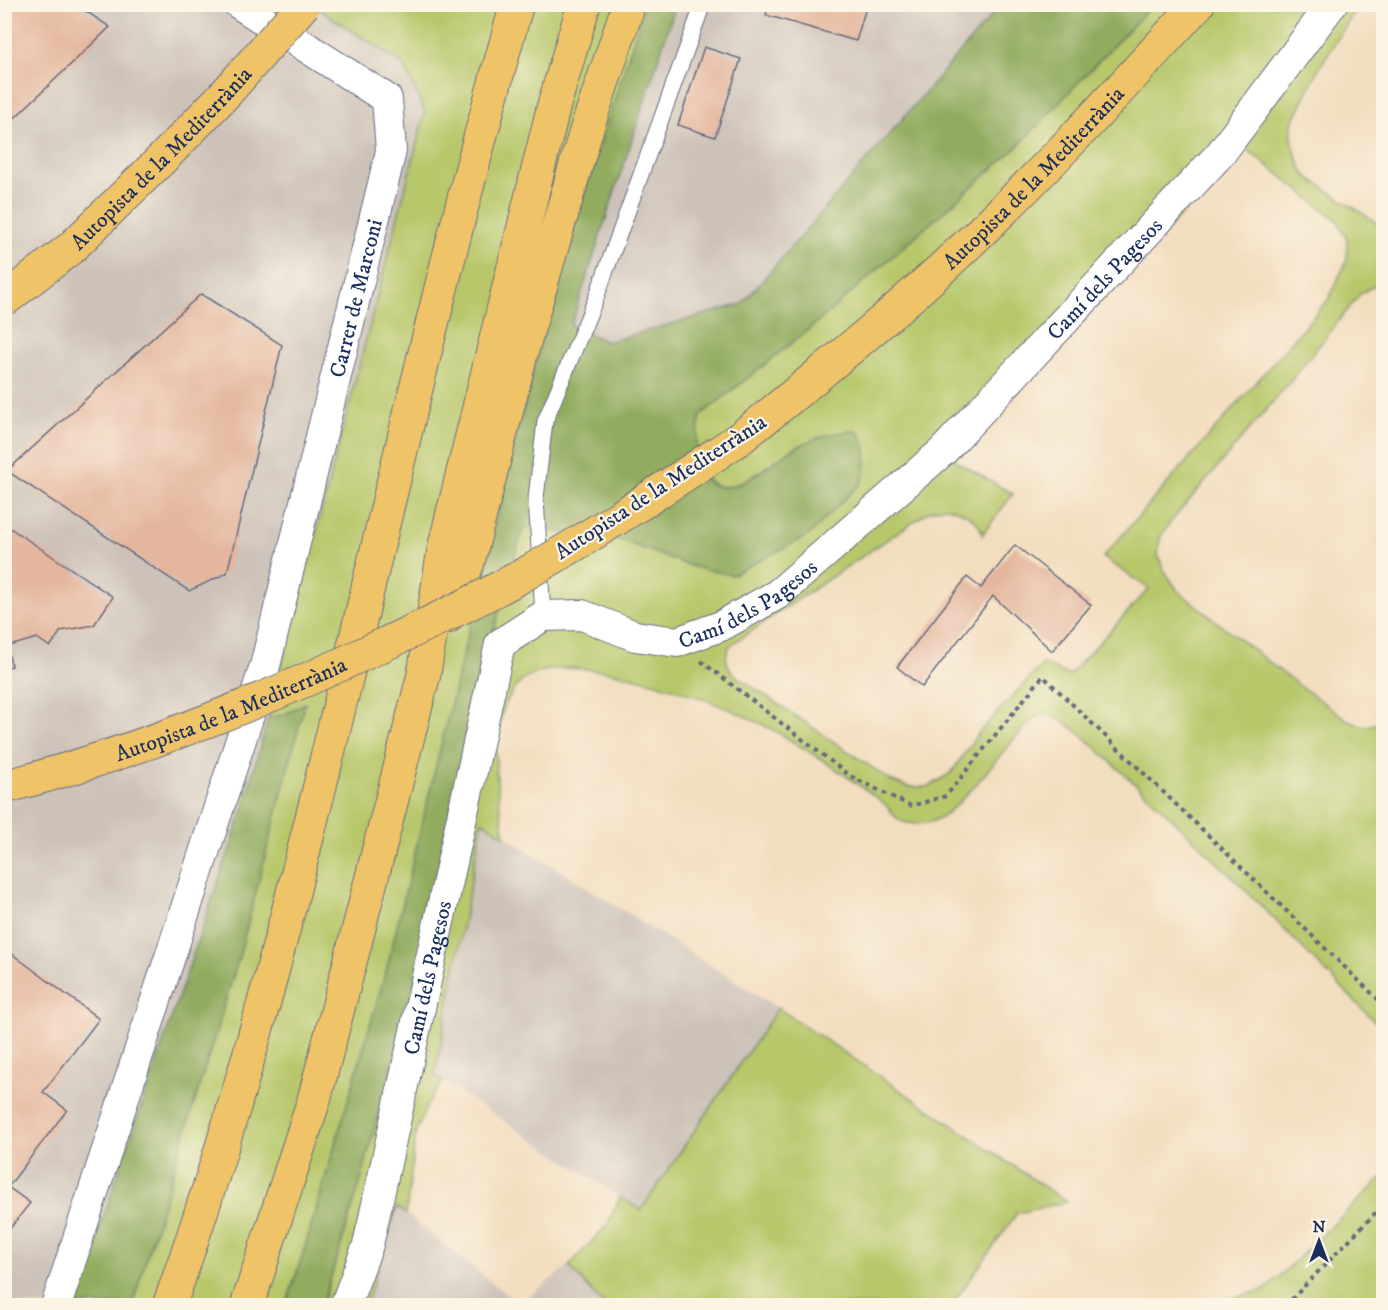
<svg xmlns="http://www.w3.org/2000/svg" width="1388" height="1310" font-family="'IM FELL DW Pica',serif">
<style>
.industrial{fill:#cdc2b9}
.green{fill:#b7c76a;stroke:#697b64;stroke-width:1.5;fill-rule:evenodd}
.forest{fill:#91ac5e;stroke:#566e5e;stroke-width:1.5}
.building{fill:#e4b69e}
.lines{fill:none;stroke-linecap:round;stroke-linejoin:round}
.lane-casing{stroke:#666c80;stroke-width:17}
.street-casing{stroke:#666c80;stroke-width:32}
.highway-casing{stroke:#666c80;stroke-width:35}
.path{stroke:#666c80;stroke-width:4;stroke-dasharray:4.5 4.5;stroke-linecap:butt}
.lane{stroke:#fff;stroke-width:15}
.street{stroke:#fff;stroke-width:30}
.highway{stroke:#efc469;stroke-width:33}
.highway-bridge-casing{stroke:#666c80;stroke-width:35;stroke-linecap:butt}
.highway-bridge{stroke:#efc469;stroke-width:33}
.labels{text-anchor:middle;stroke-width:4.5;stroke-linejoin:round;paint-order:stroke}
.street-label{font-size:22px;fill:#1b2f5e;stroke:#fcf5e5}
</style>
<rect width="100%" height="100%" fill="#fcf5e5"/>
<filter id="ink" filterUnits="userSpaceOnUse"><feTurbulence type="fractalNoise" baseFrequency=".0167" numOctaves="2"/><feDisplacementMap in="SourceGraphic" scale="12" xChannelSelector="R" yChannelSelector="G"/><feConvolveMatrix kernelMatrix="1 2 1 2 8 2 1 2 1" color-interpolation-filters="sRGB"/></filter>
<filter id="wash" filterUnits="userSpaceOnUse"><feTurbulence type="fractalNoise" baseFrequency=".008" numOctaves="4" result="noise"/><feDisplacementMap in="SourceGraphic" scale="24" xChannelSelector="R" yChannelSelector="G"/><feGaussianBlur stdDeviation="1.35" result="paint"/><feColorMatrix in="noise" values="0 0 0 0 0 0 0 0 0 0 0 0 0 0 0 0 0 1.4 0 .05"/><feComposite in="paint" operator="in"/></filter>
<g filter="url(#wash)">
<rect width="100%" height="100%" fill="#f2ddbe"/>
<path class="industrial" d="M5,5H313L404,65L425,112L268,718L241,815L73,1305L5,1306Z
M676,5H1001L742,304L607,342L571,326Z
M482,821L778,1008L641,1210L435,1076Z
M397,1207L519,1304L569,1266L604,1305L366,1306Z"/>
<path class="green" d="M313,5H645L558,275L495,523L387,968L305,1247L286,1305L132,1306L239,957L304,704L286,714L268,718L425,112L404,65Z
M1152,5H1359L1319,68L1292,124C1290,140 1297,162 1306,176L1383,227V280L1360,294L1290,382L1169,524L1160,538L1158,555L1164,570L1178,591L1289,678L1348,720L1364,726L1372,725L1383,721V1030C1297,943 1213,854 1122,772C1103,756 1073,722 1049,715C1045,714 1042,714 1037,716C1031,720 1025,728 1020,733C997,756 960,811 933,821C926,824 916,824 908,823C894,821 891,808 880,800C851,779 819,757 787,738C738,708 565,636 518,685C485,720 497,793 505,836L482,821L435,1076L443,1081L428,1103L416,1132L406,1214L397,1207L366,1305L322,1306L360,1183L470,714L523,527L620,540L694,567L866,462L848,431C831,437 812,441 795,448C771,459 726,510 703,474C692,459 697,432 701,415L813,326L1016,148ZM1244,147L1338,221L1347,240V260L1328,300L1103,557L1149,589L1069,675L1043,664L979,732L952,772L932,785L925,787H909L892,781L732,673C726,663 723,653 732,644L931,510C936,509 942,507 946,507C961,510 981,519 982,535L1013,494L954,460Z
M778,1008L1067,1202L1017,1213L952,1305H604L569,1266L607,1225L620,1197L641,1210Z
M1383,1177V1305H1218L1217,1302L1265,1290Z"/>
<path class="forest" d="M645,5H676L571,325L607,342L742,304L1001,5H1152L1016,148L813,326L701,415C695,438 691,493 730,487C749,483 765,467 781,457C803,441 831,431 858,431C869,446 868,466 861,483L809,535L732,575L694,567L620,540L523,527L470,714L417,974L360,1183L322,1305L286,1306L305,1247L387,968L495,523L558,275Z
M305,703L239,957L132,1305H73L241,815L268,718L286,714Z"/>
<g id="blocks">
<path class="building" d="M4,4H75L110,27L4,128Z
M769,4H867L856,41L766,15Z
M704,47L741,59L715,137L678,125Z
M201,294L282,345L227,573L189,591L7,471Z
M4,524L113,597L94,625L61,631L50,647L37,638L6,647L12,666L4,668Z
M1015,545L1091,605L1052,651L993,596L922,687L897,667L967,577L981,588Z
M4,948L99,1019L43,1092L67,1110L8,1187L30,1203L4,1236Z"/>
</g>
</g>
<g filter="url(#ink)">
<use href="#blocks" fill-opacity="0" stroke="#666c80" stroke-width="1.5"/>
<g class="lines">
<defs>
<path id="lane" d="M543,616L536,498L545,421L596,298L703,4"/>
<g id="street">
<path id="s1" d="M56,1306L265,666L391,151L387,99L239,4"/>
<path id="s2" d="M345,1306L368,1245L500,644L543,616L582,615L635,636L677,642L721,626L778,594L943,451L1221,153L1332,4"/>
</g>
<g id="highway">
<path id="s3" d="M739,439C807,385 874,330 938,272C1030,188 1114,96 1198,4"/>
<path d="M447,617L468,562L523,346L586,131L629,4"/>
<path d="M169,1306C244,1097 297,882 349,667C402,446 454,224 517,4"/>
<path d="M247,1306L314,1100L354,947L424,674L444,549L554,105L584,4"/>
</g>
</defs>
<use href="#lane" class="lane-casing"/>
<use href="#street" class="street-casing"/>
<use href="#highway" class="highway-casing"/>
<path class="path" d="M701,661L850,776L911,806L946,796L1043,676L1384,1005
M1285,1306L1384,1204"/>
<use href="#lane" class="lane"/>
<use href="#street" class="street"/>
<use href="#highway" class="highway"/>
<defs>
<g id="highway-bridge">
<path id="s4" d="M4,300L71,248L165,156L227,92L304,4"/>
<path id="s5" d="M4,787C132,754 255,705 374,649C422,627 470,604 516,579C593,536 666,487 739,439"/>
</g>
</defs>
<use href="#highway-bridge" class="highway-bridge-casing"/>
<use href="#highway-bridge" class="highway-bridge"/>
</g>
</g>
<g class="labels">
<g class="street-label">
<text dy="8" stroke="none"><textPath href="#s4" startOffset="212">Autopista de la Mediterrània</textPath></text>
<text dy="8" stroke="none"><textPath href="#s3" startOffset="394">Autopista de la Mediterrània</textPath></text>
<text dy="8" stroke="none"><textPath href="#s2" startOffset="1437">Camí dels Pagesos</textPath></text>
<text dy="8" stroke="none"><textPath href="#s1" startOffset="1052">Carrer de Marconi</textPath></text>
<text transform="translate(660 486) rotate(-33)" y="8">Autopista de la Mediterrània</text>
<text dy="8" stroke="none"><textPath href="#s2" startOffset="951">Camí dels Pagesos</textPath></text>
<text dy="8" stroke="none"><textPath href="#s5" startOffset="240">Autopista de la Mediterrània</textPath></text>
<text dy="8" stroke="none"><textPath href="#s2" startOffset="339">Camí dels Pagesos</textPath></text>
</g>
</g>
<rect width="1388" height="1310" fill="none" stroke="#fcf5e5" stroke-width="24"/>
<g transform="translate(1319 1241)" stroke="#fcf5e5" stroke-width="4.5" paint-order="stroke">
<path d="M0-4.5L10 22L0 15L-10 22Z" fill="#1b2f5e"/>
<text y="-9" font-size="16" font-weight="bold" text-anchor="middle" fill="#1b2f5e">N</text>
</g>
</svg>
